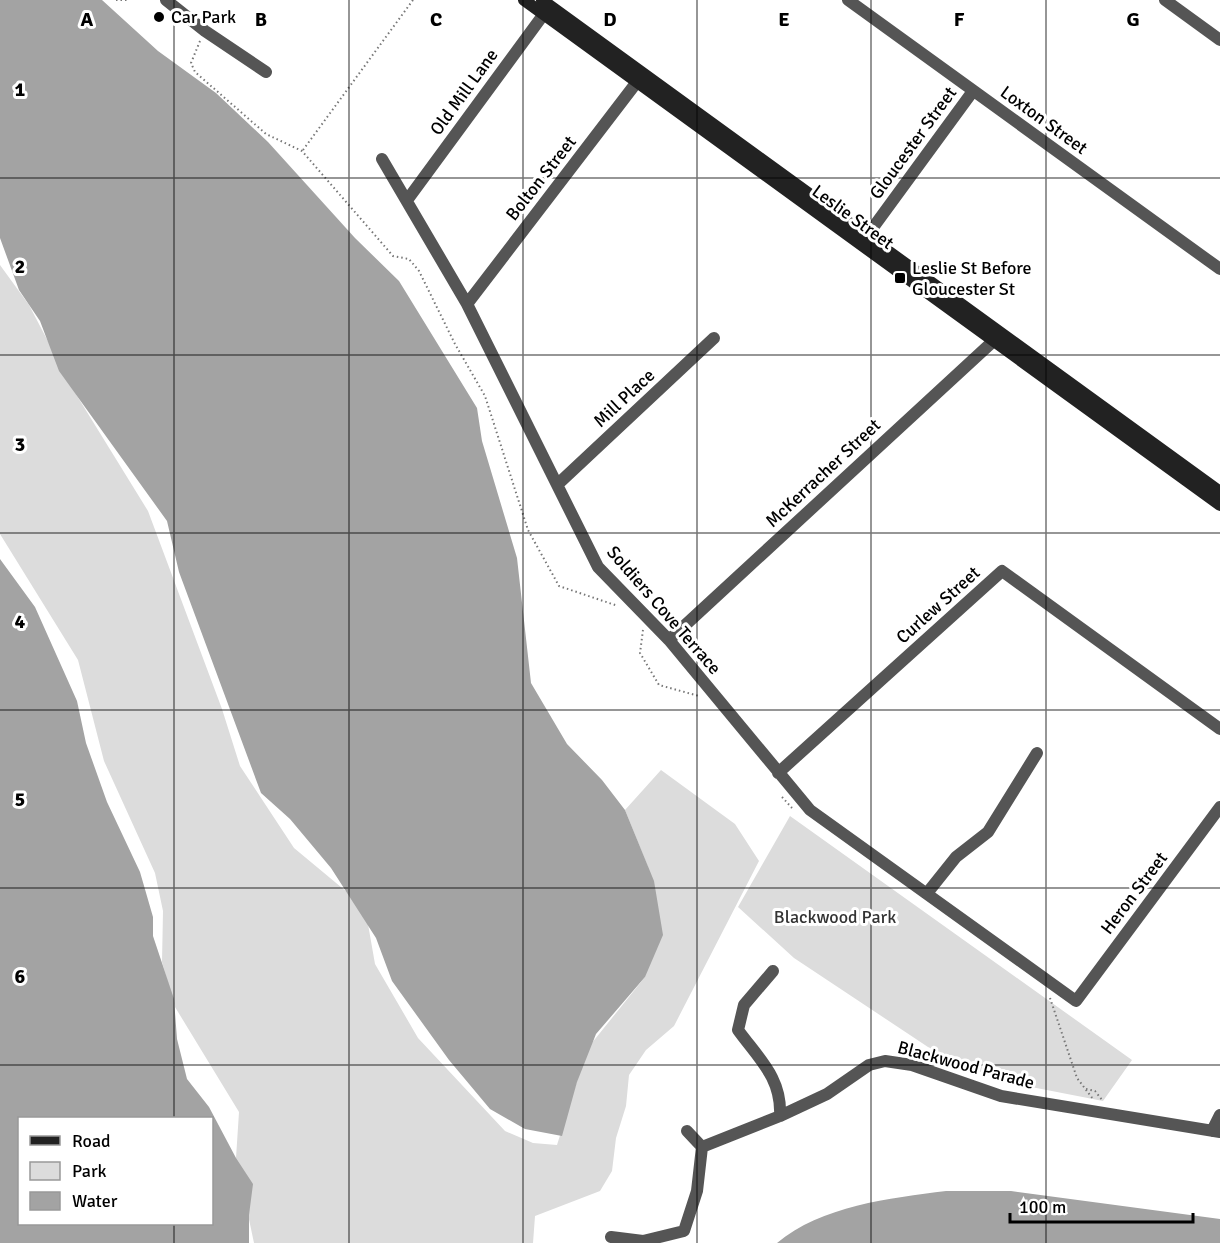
<svg xmlns="http://www.w3.org/2000/svg" width="1220" height="1243" font-family="Signika,sans-serif">
<style>
.green{fill:#dcdcdc}
.water{fill:#a3a3a3;fill-rule:evenodd}
.lines{fill:none;stroke-linecap:round;stroke-linejoin:round}
.path{stroke:#777;stroke-width:2;stroke-dasharray:1.5 3;stroke-linecap:butt}
.street{stroke:#555;stroke-width:12}
.secondary{stroke:#222;stroke-width:12}
.grid{fill:none;stroke:#000;stroke-width:1.5;stroke-opacity:0.55}
.poi-dot{fill:#000;stroke:#fff;stroke-width:2}
.labels{text-anchor:middle;stroke-width:6;stroke-linejoin:round;paint-order:stroke}
.poi-label{font-size:18px;fill:#000;stroke:#fff;text-anchor:start}
.street-label{font-size:18px;fill:#000;stroke:#fff}
.park-label{font-size:18px;fill:#333;stroke:#fff}
.grid-label{font-size:20px;text-anchor:middle;font-weight:bold;fill:#000;stroke:#fff;stroke-width:6;stroke-linejoin:round;paint-order:stroke}
</style>
<rect width="100%" height="100%" fill="#fff"/>
<path class="green" d="M0,265L29,305L74,391L148,511L222,709L240,766L294,848L365,907L375,964L418,1038L505,1131L533,1143L557,1145L587,1049L645,977L648,867L625,810L661,770L735,824L759,861L674,1026L646,1050L629,1075L626,1106L616,1138L612,1171L600,1191L535,1216L533,1243H254L236,1158L239,1112L175,1007L162,962L163,911L155,873L104,761L78,660L0,534Z
M790,816L1132,1060L1103,1101L1000,1081L928,1047L794,958L738,907Z"/>
<path class="water" d="M0,0H102L158,51L216,93L268,142L355,238L399,281L477,408L482,441L517,558L531,683L567,744L602,780L625,810L654,881L663,935L645,977L596,1034L577,1082L562,1136L525,1129L490,1109L449,1060L392,981L376,938L331,868L290,819L261,793L179,572L167,521L59,371L40,321L19,290L0,238Z
M0,559L35,607L77,701L86,743L107,802L140,872L153,917V936L174,999L177,1039L187,1079L209,1107L236,1158L253,1184L249,1215V1243H0ZM20,1118H212V1224H20Z
M946,1191H1011L1220,1219V1243H777C821,1206 890,1198 946,1191Z"/>
<g class="lines">
<path class="path" d="M116,0H128
M200,41L191,63L195,72L266,134L302,151L393,256L409,259L419,271L455,344L485,396L528,530L559,586L618,606
M303,150L413,0
M643,630L640,653L659,685L699,696
M782,797L792,808
M1050,998L1077,1078L1093,1099
M1086,1089L1095,1091L1103,1101"/>
<path class="street" d="M166,0L205,31L266,72
M848,0L1220,269
M1165,0L1220,40
M382,159L467,304L598,567L669,640L810,810L1076,1001L1220,807
M408,199L549,7
M861,244L973,91
M467,304L643,74
M558,484L714,338
M669,640L1001,334
M778,773L1002,571L1220,729
M928,892L956,857L988,832L1037,753
M773,971L744,1005L738,1030C759,1059 782,1078 780,1116
M687,1131L702,1147
M1212,1131L1220,1115
M611,1237L643,1241L684,1231L697,1191L702,1147L780,1116L827,1094L869,1065L885,1061L912,1065L1001,1096L1220,1132"/>
<path class="secondary" d="M524,0L1220,505
M542,0L1220,492"/>
</g>
<path class="grid" d="M174,0V1118M349,0V1243M523,0V1243M697,0V1243M871,0V1243M1046,0V1243M0,178H1220M0,355H1220M0,533H1220M0,710H1220M0,888H1220M0,1065H1220M174,1224V1243"/>
<g class="poi-dot">
<circle cx="159" cy="17" r="6"/>
<rect x="894" y="272" width="12" height="12" rx="3"/>
</g>
<g class="labels">
<g class="poi-label">
<text x="171" y="23">Car Park</text>
<text x="912" y="274">Leslie St Before<tspan x="912" dy="21">Gloucester St</tspan></text>
</g>
<g class="street-label">
<text transform="translate(464 92) rotate(-54)" y="6">Old Mill Lane</text>
<text transform="translate(1044 120) rotate(36)" y="6">Loxton Street</text>
<text transform="translate(913 143) rotate(-54)" y="6">Gloucester Street</text>
<text transform="translate(541 178) rotate(-52)" y="6">Bolton Street</text>
<text transform="translate(853 217) rotate(36)" y="6">Leslie Street</text>
<text transform="translate(624 398) rotate(-43)" y="6">Mill Place</text>
<text transform="translate(823 473) rotate(-43)" y="6">McKerracher Street</text>
<text transform="translate(938 605) rotate(-42)" y="6">Curlew Street</text>
<text transform="translate(664 610) rotate(49)" y="6">Soldiers Cove Terrace</text>
<text transform="translate(1134 893) rotate(-53)" y="6">Heron Street</text>
<text transform="translate(966 1065) rotate(15)" y="6">Blackwood Parade</text>
</g>
<g class="park-label">
<text x="835" y="923">Blackwood Park</text>
</g>
</g>
<g class="grid-label">
<text x="87" y="26">A</text>
<text x="261" y="26">B</text>
<text x="436" y="26">C</text>
<text x="610" y="26">D</text>
<text x="784" y="26">E</text>
<text x="959" y="26">F</text>
<text x="1133" y="26">G</text>
<text x="20" y="96">1</text>
<text x="20" y="273">2</text>
<text x="20" y="451">3</text>
<text x="20" y="628">4</text>
<text x="20" y="806">5</text>
<text x="20" y="983">6</text>
</g>
<rect x="18" y="1117" width="195" height="108" fill="#ffffff" stroke="#999999" stroke-width="1.5"/>
<rect x="30" y="1136" width="30" height="9" fill="#222222" stroke="#999999" stroke-width="1.5"/>
<text x="72" y="1147" font-size="18" fill="#000000">Road</text>
<rect x="30" y="1162" width="30" height="18" fill="#dcdcdc" stroke="#999999" stroke-width="1.5"/>
<text x="72" y="1177" font-size="18" fill="#000000">Park</text>
<rect x="30" y="1192" width="30" height="18" fill="#a3a3a3" stroke="#999999" stroke-width="1.5"/>
<text x="72" y="1207" font-size="18" fill="#000000">Water</text>
<path d="M1010 1213v9h183v-9" fill="none" stroke="#000000" stroke-width="3"/>
<text x="1019" y="1213" font-size="18" fill="#000000" stroke="#ffffff" stroke-width="4.5" paint-order="stroke">100 m</text>
</svg>
